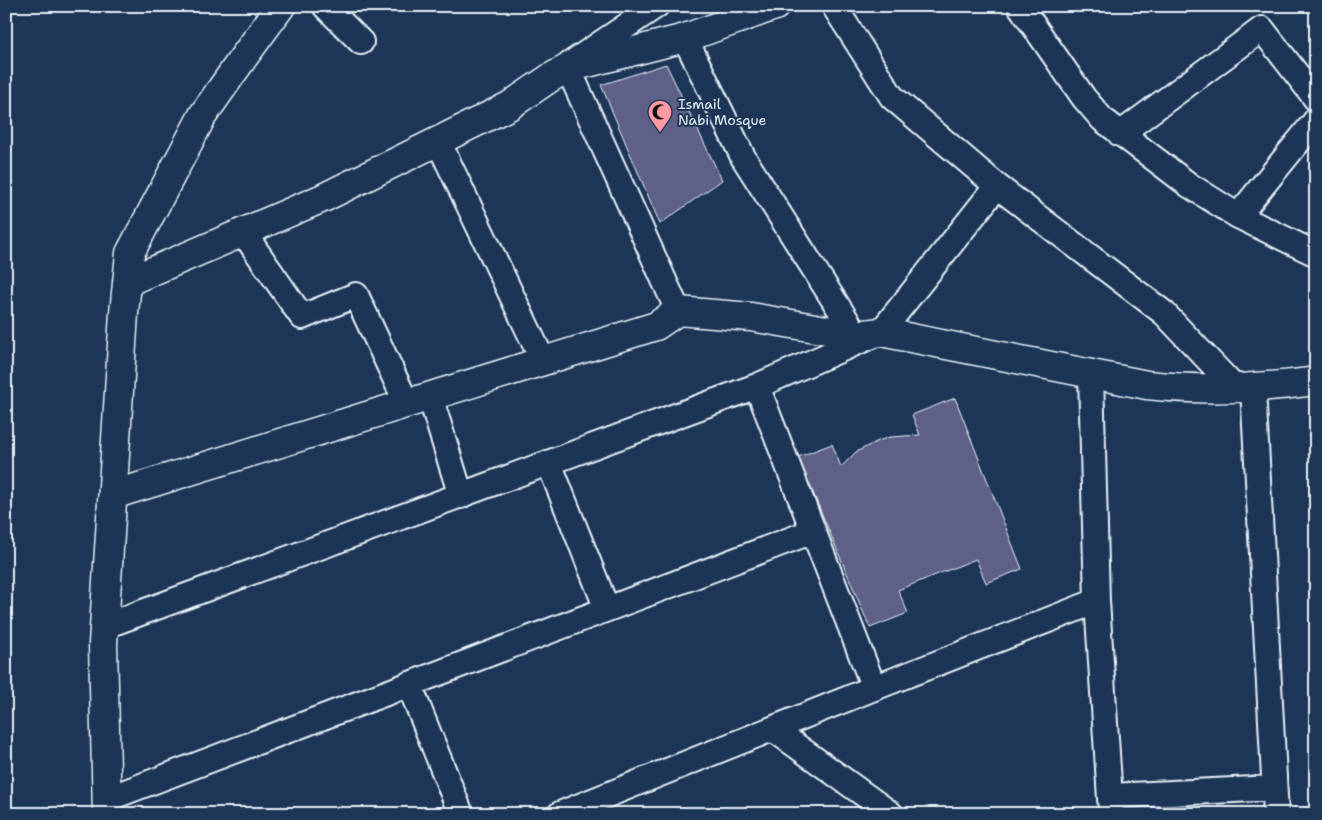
<svg xmlns="http://www.w3.org/2000/svg" width="1322" height="820" font-family="'Shantell Sans',sans-serif">
<style>
.building{fill:#5e6187;stroke:#e8f1f8}
.lines{fill:none;stroke-linecap:round;stroke-linejoin:round}
.street-casing{stroke:#e8f1f8;stroke-width:28}
.secondary-casing{stroke:#e8f1f8;stroke-width:31}
.street{stroke:#1d3557;stroke-width:24}
.secondary{stroke:#1d3557;stroke-width:28}
.labels{text-anchor:middle;stroke-width:4;stroke-linejoin:round;paint-order:stroke}
.poi-label{font-size:14px;fill:#e8f1f8;stroke:#1d3557;text-anchor:start}
</style>
<rect width="100%" height="100%" fill="#1d3557"/>
<filter id="ink" filterUnits="userSpaceOnUse"><feTurbulence type="fractalNoise" baseFrequency=".02" numOctaves="2"/><feDisplacementMap in="SourceGraphic" scale="10" xChannelSelector="R" yChannelSelector="G"/><feConvolveMatrix kernelMatrix="1 2 1 2 8 2 1 2 1" color-interpolation-filters="sRGB"/></filter>
<g filter="url(#ink)">
<path class="building" d="M666,64L722,180L660,224L601,85Z
M955,398L1022,569L986,583L976,559L898,590L908,613L870,628L798,457L832,444L841,467L856,452L878,441L890,437L920,435L912,415Z"/>
<g class="lines">
<defs>
<path id="street" d="M325,6L361,42
M834,6L892,97L997,186L1164,313L1235,388
M1020,6L1084,98L1102,119L1189,185L1238,216L1316,254
M685,38L743,157L856,335
M570,64L656,6
M568,68L678,311
M1120,134L1262,29L1316,99
M438,141L543,361
M1238,216L1316,120
M243,232L302,317L356,295L407,404
M1091,375L1097,601L1111,814
M757,386L874,688
M1253,388L1276,814
M430,396L461,496
M549,463L607,609
M105,626L757,386L881,332L997,186
M409,684L461,814
M773,729L891,814
M1110,796L1274,788
M107,799L813,531
M560,814L874,688L1097,601"/>
<path id="secondary" d="M127,282L323,198L509,106L550,78L568,68L685,38L775,6
M113,495L656,326L678,311L751,317L856,335L881,332L1147,385C1204,391 1259,389 1316,381
M107,814L103,644L124,313L130,253L203,115L243,58L281,6"/>
</defs>
<use href="#street" class="street-casing"/>
<use href="#secondary" class="secondary-casing"/>
<use href="#street" class="street"/>
<use href="#secondary" class="secondary"/>
</g>
</g>
<defs>
<symbol id="mosque-pin" viewBox="-11 -11 22 30"><path d="M0 17L-7.5 6A9.5 9.5 0 1 1 7.5 6Z" fill="#ff9aa2" stroke="#1d3557"/><path d="M3.5-4.9A6 6 0 1 0 3.5 4.9A5 5 0 1 1 3.5-4.9Z" fill="#111"/></symbol>
</defs>
<g fill-rule="evenodd">
<use href="#mosque-pin" x="646" y="98" width="28" height="38"/>
</g>
<g class="labels">
<g class="poi-label">
<text x="678" y="109">Ismail<tspan x="678" dy="16">Nabi Mosque</tspan></text>
</g>
</g>
<rect width="1322" height="820" fill="none" stroke="#1d3557" stroke-width="25"/>
<rect x="12" y="12" width="1297" height="795" fill="none" stroke="#e8f1f8" stroke-width="2" filter="url(#ink)"/>
</svg>
